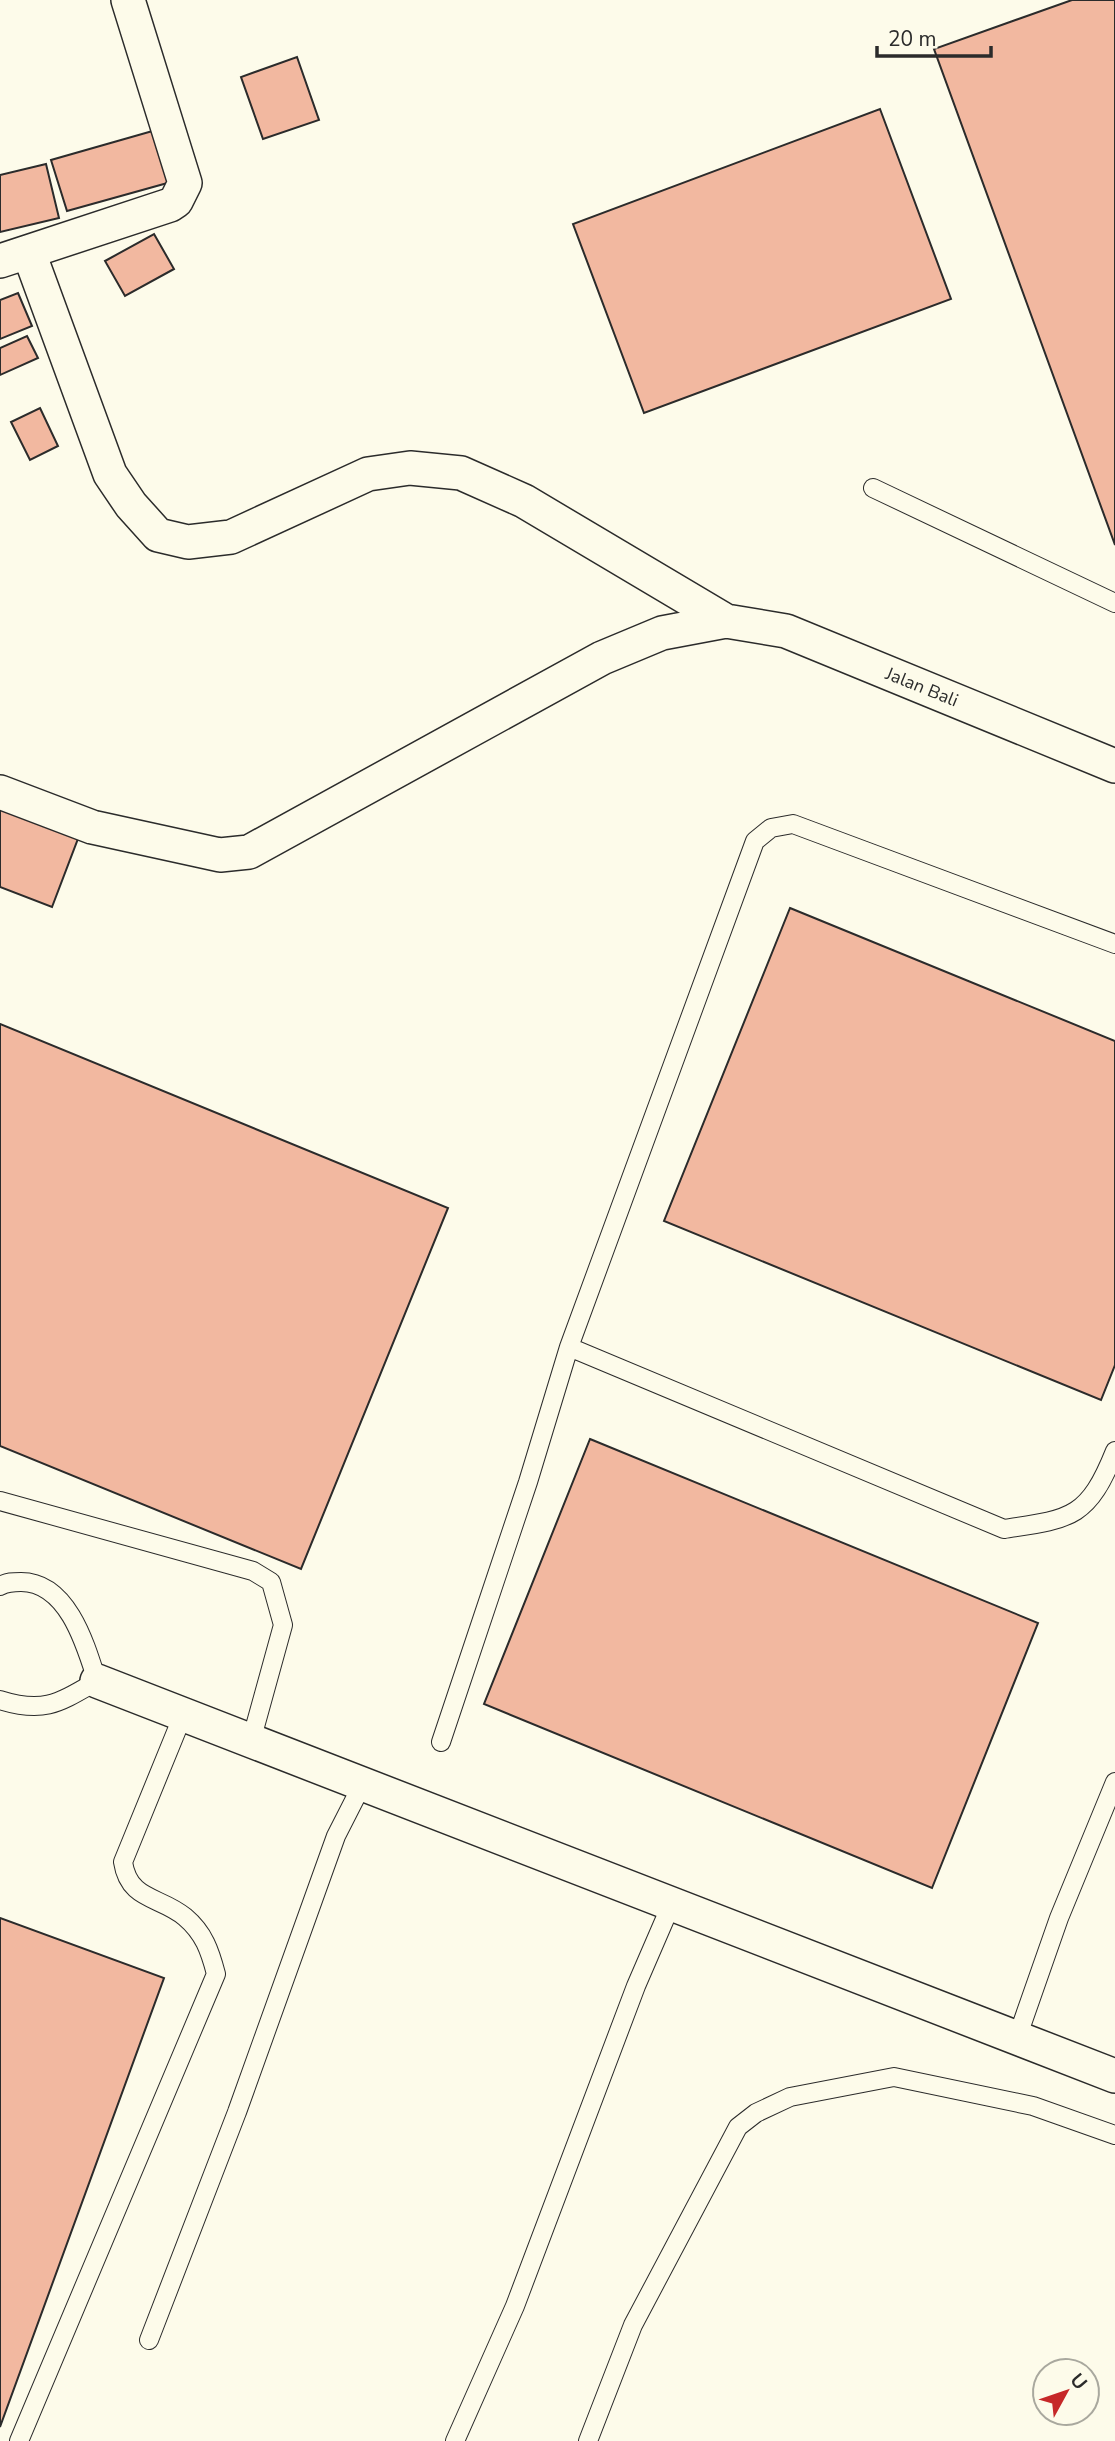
<svg xmlns="http://www.w3.org/2000/svg" width="1115" height="2441" font-family="'Nunito Sans',sans-serif">
<style>
.building{fill:#f2b8a0;stroke:#2b2b2b;stroke-width:2}
.lines{fill:none;stroke-linecap:round;stroke-linejoin:round}
.service-casing{stroke:#2b2b2b;stroke-width:20}
.minor-casing{stroke:#2b2b2b;stroke-width:36}
.service{stroke:#fdfbea;stroke-width:18}
.minor{stroke:#fdfbea;stroke-width:33}
.labels{text-anchor:middle;stroke-width:5;stroke-linejoin:round;paint-order:stroke}
.street-label{font-size:18px;fill:#2b2b2b;stroke:#fdfbea}
</style>
<rect width="100%" height="100%" fill="#fdfbea"/>
<path class="building" d="M1072,0H1115V545L934,49Z
M297,57L319,120L263,139L241,77Z
M880,109L951,299L644,413L573,224Z
M156,130L171,182L67,211L51,160Z
M46,164L59,218L0,232V175Z
M154,234L174,269L125,296L105,261Z
M18,293L32,326L0,339V300Z
M27,336L38,358L0,375V348Z
M40,408L58,446L30,460L11,422Z
M0,806L79,836L52,907L0,887Z
M790,908L1115,1041V1365L1101,1400L664,1221Z
M0,1024L448,1208L301,1569L0,1446Z
M590,1439L1038,1623L932,1888L484,1704Z
M0,1918L164,1978L0,2427Z"/>
<g class="lines">
<defs>
<path id="service" d="M873,488L1115,603
M569,1347L1004,1529C1072,1519 1088,1518 1115,1451
M0,1501L253,1571L271,1582L283,1625L251,1741
M0,1586C7,1582 13,1582 21,1582C68,1582 86,1646 97,1681C59,1703 44,1714 0,1700
M441,1742L528,1482L569,1347L755,841L771,828L793,824L1115,944
M1017,2038L1059,1918L1115,1782
M149,2340L237,2112L336,1836L362,1785
M19,2441L216,1974C210,1951 204,1933 185,1917C160,1896 129,1901 123,1862L183,1715
M455,2441L515,2306L636,1986L671,1905
M588,2441L633,2325L738,2127L756,2113L790,2097L894,2077L1033,2106L1115,2135"/>
<path id="minor" d="M29,253L110,474L131,505L158,535L188,542L231,537L368,474L410,468L461,473L524,501L726,621
M0,261L170,205L176,201L185,183L128,0
M0,792L92,827L220,855L249,852L602,658L662,633L726,621L786,631L1115,766
M97,1681L1115,2076"/>
</defs>
<use href="#service" class="service-casing"/>
<use href="#minor" class="minor-casing"/>
<use href="#service" class="service"/>
<use href="#minor" class="minor"/>
</g>
<g class="labels">
<g class="street-label">
<text transform="translate(922 687) rotate(22)" y="6">Jalan Bali</text>
</g>
</g>
<g transform="translate(1066 2392) rotate(50)"><circle r="33" fill="#fdfbea" stroke="#a9a89e" stroke-width="2"/>
<path d="M0-5L12 26L0 18L-12 26Z" fill="#c62828"/>
<text y="-10" font-size="19" font-weight="bold" text-anchor="middle" fill="#2b2b2b">U</text>
</g>
<path d="M877 46v10h114v-10" fill="none" stroke="#2b2b2b" stroke-width="3.5"/>
<text x="888" y="46" font-size="21" fill="#2b2b2b" stroke="#fdfbea" stroke-width="5" paint-order="stroke">20 m</text>
</svg>
